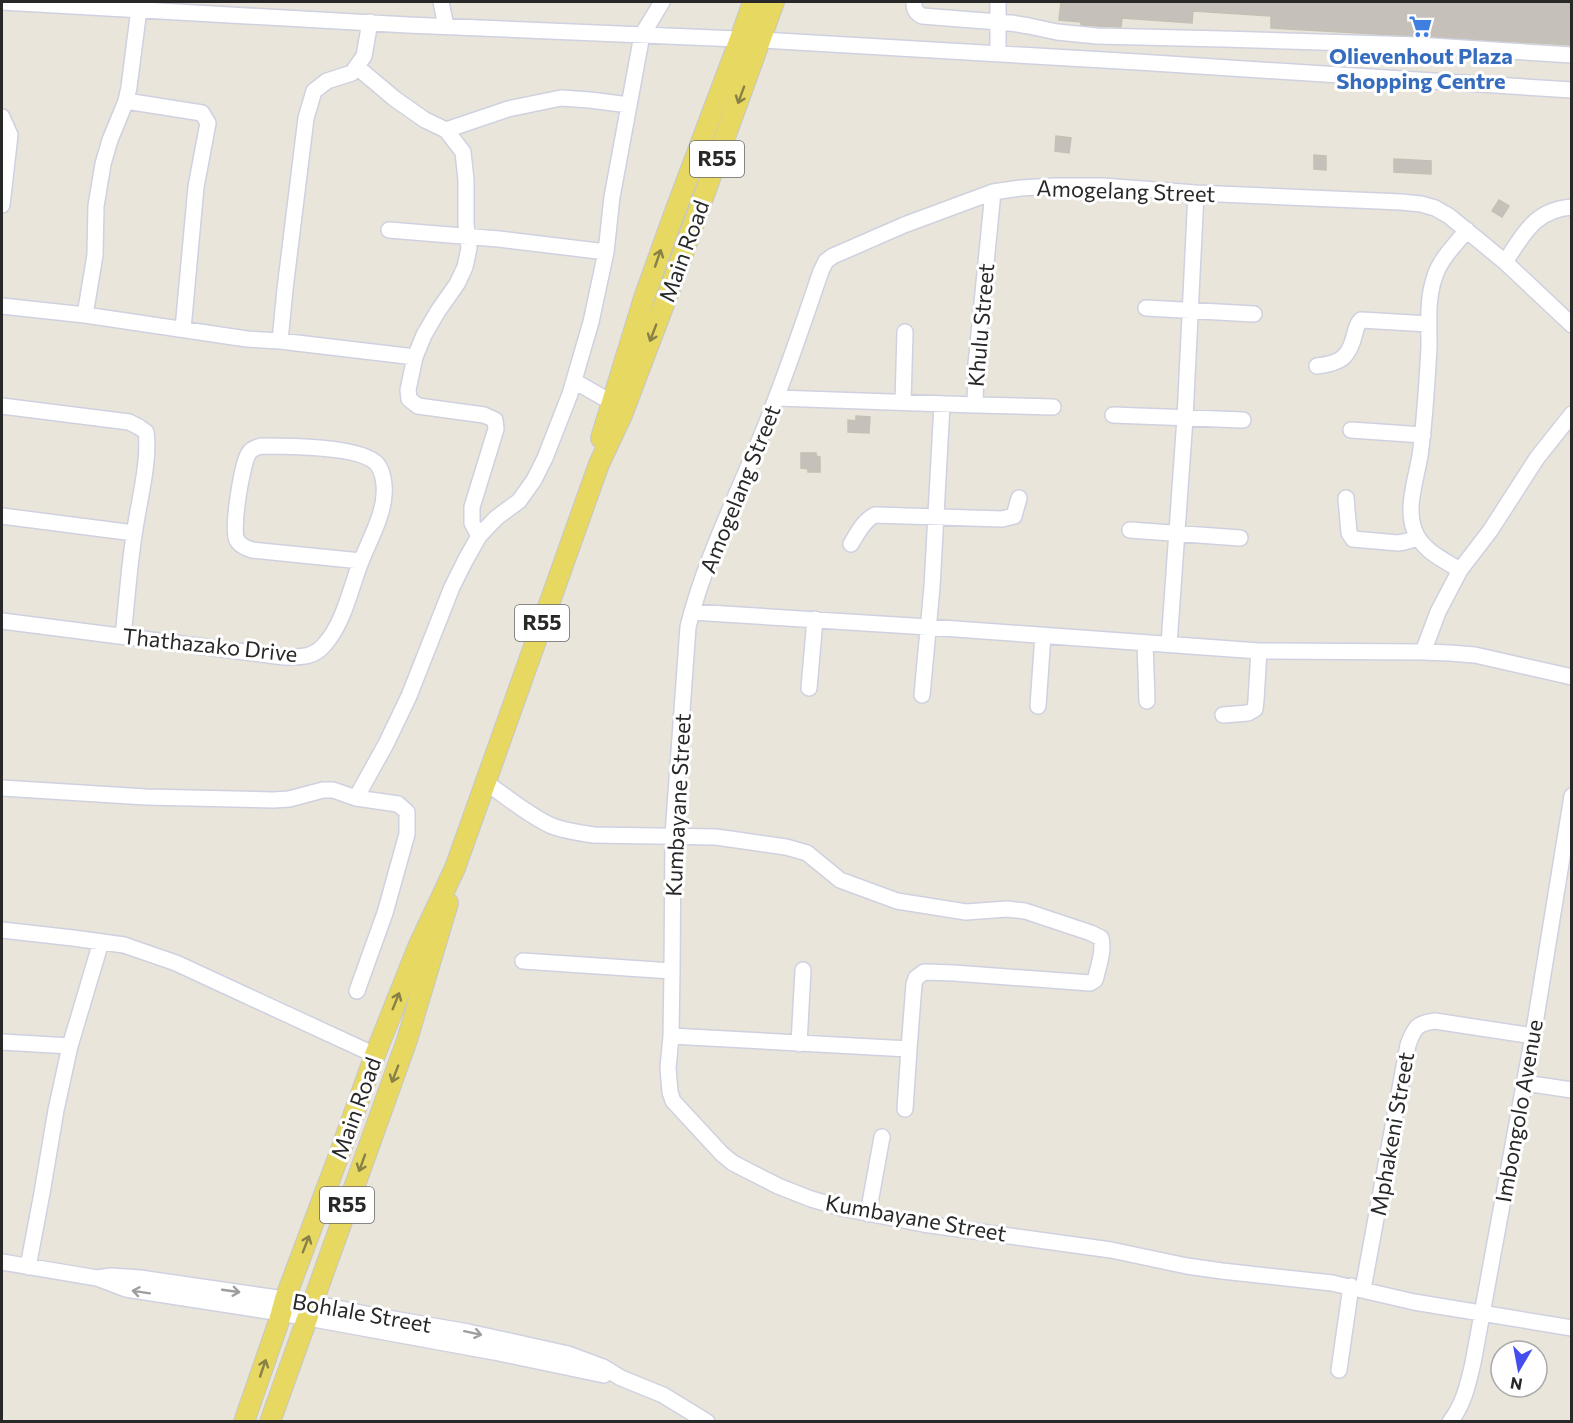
<svg xmlns="http://www.w3.org/2000/svg" width="1573" height="1423" font-family="Commissioner,sans-serif">
<style>
.building{fill:#c5c1ba;stroke:#c4c0b4;stroke-width:1.5}
.lines{fill:none;stroke-linecap:round;stroke-linejoin:round}
.minor-casing{stroke:#cfd1e0;stroke-width:18}
.major-casing{stroke:#c7c7c7;stroke-width:22}
.minor{stroke:#fff;stroke-width:15}
.major{stroke:#e7d862;stroke-width:20}
.oneway{stroke:#888045}
.oneway2{stroke:#9e9e9e}
.labels{text-anchor:middle;stroke-width:6;stroke-linejoin:round;paint-order:stroke}
.shield{fill:#fff;stroke:#686868;stroke-width:1.5}
.shield-label{font-size:21px;font-weight:bold;fill:#282828}
.shop-label{font-size:22px;font-weight:bold;fill:#366cbe;stroke:#fff}
.street-label{font-size:22px;fill:#282828;stroke:#fff}
</style>
<rect width="100%" height="100%" fill="#e9e5da"/>
<path class="building" d="M1061,2H1572V45L1271,28V16L1193,11L1192,23L1122,18L1121,27L1098,26L1081,25V22L1059,20Z
M1056,136L1071,138L1069,153L1055,151Z
M1314,155L1326,156V170L1314,169Z
M1394,159L1431,161V174L1394,172Z
M1499,200L1509,206L1502,217L1492,211Z
M856,416L870,417L869,433L848,432V420L856,421Z
M801,453H816V456L820,457V472H808V469L801,468Z"/>
<g class="lines">
<defs>
<path id="minor" d="M2,2L408,25L761,40L1138,62L1572,90
M441,2L446,26
M914,2C914,9 915,12 922,16L1011,23L1029,26L1057,32L1097,36L1223,39L1417,45L1572,55
M998,54V2
M357,67L395,99L425,120L446,130L463,152L466,180V224L469,248L465,267L457,284L438,311L424,335L415,357L408,390L409,399L418,406L484,415L495,420L496,429L472,507V523L479,536
M126,101L202,113L208,123L196,187L183,329
M2,117L10,135L2,205
M446,130L508,109L561,98L590,100L629,105
M389,230L499,239L606,252
M1505,262C1524,234 1534,210 1572,207
M2,306L85,315L247,339L280,341L415,357
M1146,308L1254,314
M85,315L95,255L96,206L103,164L110,140L126,101L129,87L139,9
M1572,325L1505,262L1449,216L1435,208L1421,204L1401,202L1196,193L1102,186H1054L1021,188L993,192L904,225L833,256L826,261L821,271C802,327 783,384 760,439C735,500 704,562 688,627L673,835L672,971L671,1036L668,1068L670,1092L673,1101L722,1154L733,1163L778,1186L811,1199L842,1208L923,1224L1111,1250L1187,1266L1222,1271L1332,1283L1414,1302L1572,1328
M280,341L285,289L306,118L314,91L327,81L352,73L364,56L370,22
M1317,366C1341,363 1349,358 1355,333C1356,328 1357,324 1361,320L1429,324
M574,381L611,402
M777,398L975,405L976,364L993,192
M903,402L905,332
M975,405L1053,407
M2,406L129,422L139,427L146,432C150,460 139,501 135,529C129,565 127,601 123,636
M1113,415L1243,420
M1351,430L1423,435
M1346,498L1349,533L1353,539L1398,543L1404,542L1418,538
M2,516L134,533
M1130,530L1240,538
M851,544C857,534 864,520 875,515L1002,519L1014,516L1019,498
M1460,570C1442,559 1421,550 1414,529C1406,507 1416,479 1420,456C1425,420 1427,383 1429,347C1429,325 1427,300 1434,279C1439,260 1455,245 1467,230
M692,612L928,627L1259,651L1423,652L1450,653L1475,655L1572,677
M2,621L284,657C300,657 314,658 325,644C344,622 350,590 360,564C368,543 383,517 384,495C385,485 383,471 377,464C361,446 285,446 261,446C256,448 252,448 249,453C242,462 231,531 237,540C240,546 247,548 252,550L361,561
M1145,643L1147,701
M1169,644L1185,418L1196,193
M1423,652L1438,612L1460,570L1490,531L1537,458L1572,414
M809,688L815,619
M922,695L932,587L942,405
M1038,706L1043,635
M1223,715L1248,713L1255,709L1256,700L1259,651
M485,782C506,796 529,816 552,826C565,831 580,833 594,835L716,837L786,847L807,853L840,880L897,901L966,912L1007,909L1025,911L1091,933L1101,938C1104,951 1099,964 1096,977L1095,980L1090,983L954,973L924,972L916,978L914,984L909,1049L671,1036
M2,788L146,797L273,800L289,799L323,790H333L356,798L398,804L407,812V834L385,913L357,991
M356,798L386,744L409,696L452,587L465,561L479,536L496,518L519,501L534,480L545,458L570,394L591,322L606,252L612,197L642,35L662,2
M2,930L73,938L124,945L176,963L375,1055
M523,961L672,971
M2,1042L70,1046
M799,1044L803,970
M1524,1083L1572,1090
M905,1109L909,1049
M868,1214L882,1137
M2,1262L97,1278L126,1289L281,1313L494,1352L604,1375
M28,1267L42,1193L56,1110L70,1046L101,942
M97,1278L111,1276L140,1278L312,1303L376,1316L468,1332L568,1354L603,1367L621,1378L663,1395L707,1422
M1363,1289L1408,1045C1414,1028 1417,1023 1435,1021L1533,1036
M1339,1370L1351,1286
M1450,1422C1464,1404 1468,1384 1473,1363L1533,1036L1572,796"/>
<path id="major" d="M601,438L644,298L673,217L740,39L753,2
M244,1422L279,1321L285,1299L339,1155L375,1055L418,947L455,868L599,464L622,415L674,278L774,2
M270,1422L407,1040L448,903"/>
</defs>
<use href="#minor" class="minor-casing"/>
<use href="#major" class="major-casing"/>
<use href="#minor" class="minor"/>
<use href="#major" class="major"/>
</g>
<defs><path id="oneway-shaft" d="M-6 0H5M1.5-3L5.5 0L1.5 3" fill="none" stroke-width="1.6" stroke-linecap="round" stroke-linejoin="round" transform="scale(1.5)"/></defs>
<g class="oneway">
<use href="#oneway-shaft" transform="translate(741 95) rotate(110)"/>
<use href="#oneway-shaft" transform="translate(658 258) rotate(-71)"/>
<use href="#oneway-shaft" transform="translate(653 333) rotate(111)"/>
<use href="#oneway-shaft" transform="translate(396 1001) rotate(-68)"/>
<use href="#oneway-shaft" transform="translate(395 1074) rotate(111)"/>
<use href="#oneway-shaft" transform="translate(362 1163) rotate(110)"/>
<use href="#oneway-shaft" transform="translate(306 1244) rotate(-69)"/>
<use href="#oneway-shaft" transform="translate(263 1368) rotate(-71)"/>
</g>
<g class="oneway2">
<use href="#oneway-shaft" transform="translate(231 1291) rotate(8)"/>
<use href="#oneway-shaft" transform="translate(141 1292) rotate(-171)"/>
<use href="#oneway-shaft" transform="translate(473 1333) rotate(12)"/>
</g>
<defs>
<symbol id="supermarket-bare" viewBox="-9 -9 18 18"><path d="M-6-5.5h2.5l.6 2H6L4.5 2H-2.5L-4.4-4H-6ZM-1.5 3.2a1.3 1.3 0 1 0 .1 0ZM3 3.2a1.3 1.3 0 1 0 .1 0Z" fill="#3f7fe0" stroke="#fff" stroke-width="2.5" paint-order="stroke"/></symbol>
</defs>
<g fill-rule="evenodd">
<use href="#supermarket-bare" x="1404" y="10" width="33" height="33"/>
</g>
<g class="labels">
<g class="shield">
<rect x="690" y="141" width="54" height="36" rx="4.5"/>
<rect x="515" y="605" width="54" height="36" rx="4.5"/>
<rect x="320" y="1187" width="54" height="36" rx="4.5"/>
</g>
<g class="shield-label">
<text x="717" y="166">R55</text>
<text x="542" y="630">R55</text>
<text x="347" y="1212">R55</text>
</g>
<g class="shop-label">
<text x="1421" y="64">Olievenhout Plaza<tspan x="1421" dy="25">Shopping Centre</tspan></text>
</g>
<g class="street-label">
<text transform="translate(1126 191) rotate(2)" y="8">Amogelang Street</text>
<text transform="translate(684 251) rotate(-70)" y="8">Main Road</text>
<text transform="translate(981 325) rotate(-85)" y="8">Khulu Street</text>
<text transform="translate(740 489) rotate(-68)" y="8">Amogelang Street</text>
<text transform="translate(210 645) rotate(6)" y="8">Thathazako Drive</text>
<text transform="translate(678 805) rotate(-87)" y="8">Kumbayane Street</text>
<text transform="translate(356 1108) rotate(-70)" y="8">Main Road</text>
<text transform="translate(1519 1111) rotate(-80)" y="8">Imbongolo Avenue</text>
<text transform="translate(1392 1134) rotate(-80)" y="8">Mphakeni Street</text>
<text transform="translate(916 1218) rotate(10)" y="8">Kumbayane Street</text>
<text transform="translate(362 1313) rotate(10)" y="8">Bohlale Street</text>
</g>
</g>
<rect width="1573" height="1423" fill="none" stroke="#282828" stroke-width="6"/>
<g transform="translate(1519 1369) rotate(190)"><circle r="28" fill="#ffffff" stroke="#a9a9a9" stroke-width="1.5"/>
<path d="M0-4.5L10 22L0 15L-10 22Z" fill="#434eed"/>
<text y="-9" font-size="16" font-weight="bold" text-anchor="middle" fill="#282828">N</text>
</g>
</svg>
